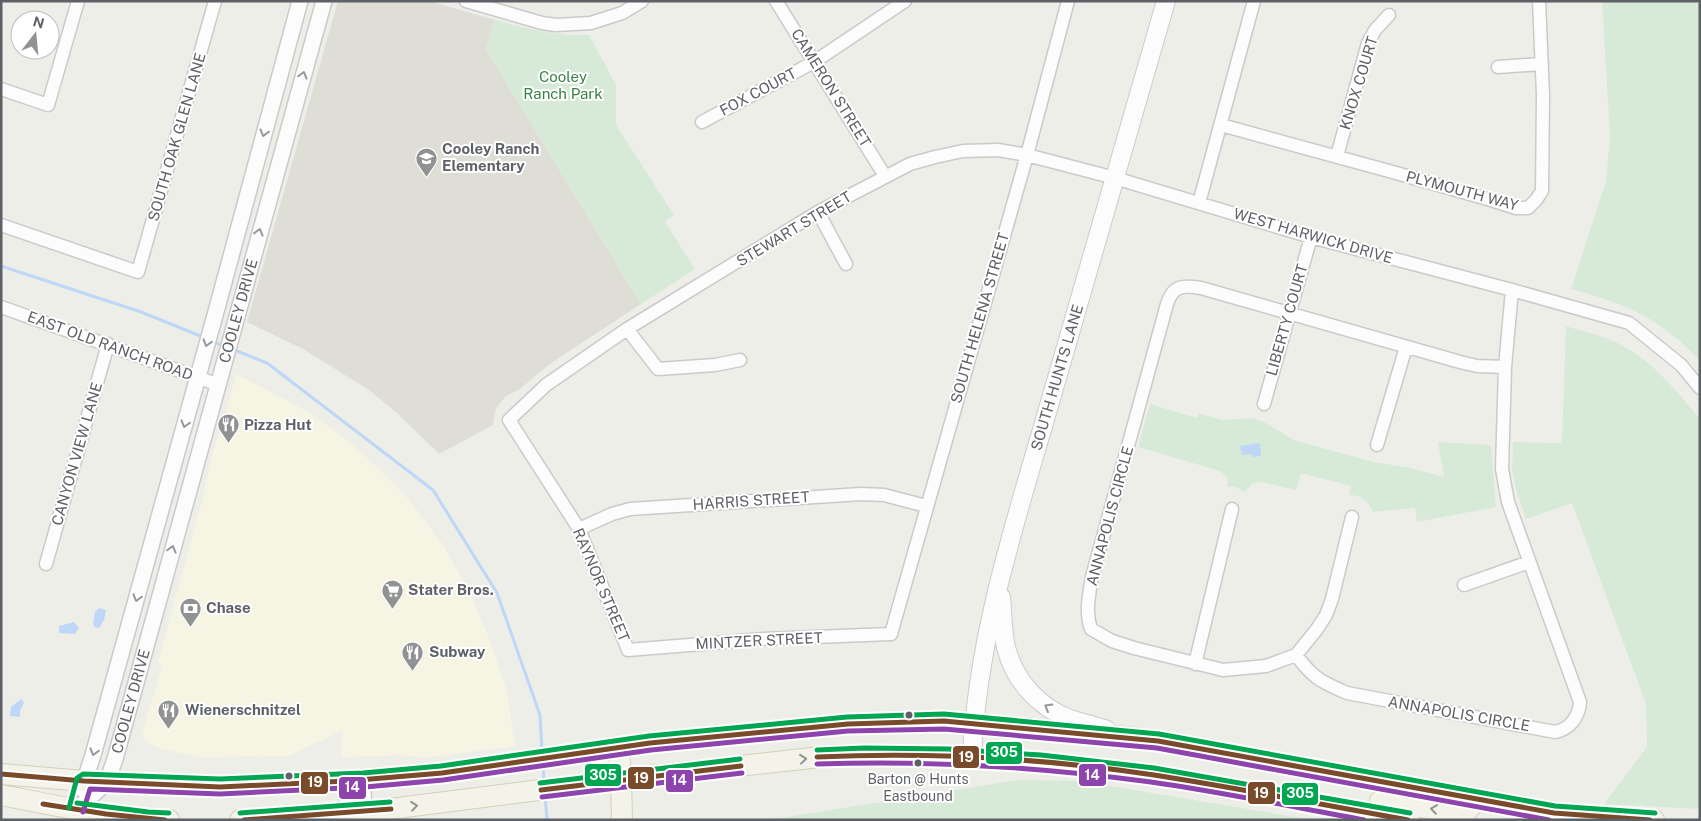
<svg xmlns="http://www.w3.org/2000/svg" width="1701" height="821" font-family="'Public Sans',sans-serif">
<style>
.commercial{fill:#f6f5e4}
.education{fill:#deded7}
.green{fill:#d7ead8}
.water{fill:#bfd7f6}
.lines{fill:none;stroke-linecap:round;stroke-linejoin:round}
.stream{stroke:#bfd7f6;stroke-width:3}
.minor-casing{stroke:#cacaca;stroke-width:15}
.tertiary-casing{stroke:#cacaca;stroke-width:18}
.secondary-casing{stroke:#cbcbcb;stroke-width:20}
.primary-casing{stroke:#d4d1b8;stroke-width:22}
.minor{stroke:#fcfcfc;stroke-width:12}
.tertiary{stroke:#fcfcfc;stroke-width:15}
.secondary{stroke:#fcfcfc;stroke-width:18}
.primary{stroke:#f3f3e9;stroke-width:20}
.bus-1-casing{stroke:#fff;stroke-width:9}
.bus-2-casing{stroke:#fff;stroke-width:9}
.bus-3-casing{stroke:#fff;stroke-width:9}
.bus-1{stroke:#7a4b2a;stroke-width:5}
.bus-2{stroke:#8e44ad;stroke-width:5}
.bus-3{stroke:#00a651;stroke-width:5}
.oneway{stroke:#95979a}
.oneway2{stroke:#929494}
.bus-dot{fill:#5e6166;stroke:#fff;stroke-width:2}
.labels{text-anchor:middle;stroke-width:4;stroke-linejoin:round;paint-order:stroke}
.bus-label{font-size:14px;fill:#5e6166;stroke:#fff}
.park-label{font-size:15px;fill:#398347;stroke:#fff}
.street-label{font-size:15px;fill:#5e6166;stroke:#fff}
.poi-label{font-size:15px;font-weight:bold;fill:#5e6166;stroke:#fff;text-anchor:start}
.line-badge{stroke:#fff;stroke-width:2}
.badge-label{font-size:14px;text-anchor:middle;font-weight:bold;fill:#fff}
</style>
<rect width="100%" height="100%" fill="#eeeee9"/>
<path class="commercial" d="M236,374L307,411L351,443L383,473L410,501L444,546L472,598L491,643L506,688L515,746L423,758L403,755L341,757L343,730L288,756L198,757L162,749L147,742L142,734L163,664L158,663L204,494L214,447L223,426Z"/>
<path class="education" d="M338,1H429L495,20L486,49L641,304L551,363L520,389L506,396L496,408L493,425L439,454L398,414L369,390L303,349L247,322Z"/>
<path class="green" d="M1602,1H1700V361C1662,319 1624,303 1571,289L1606,181L1610,136Z
M495,20C528,29 556,36 589,35L616,85V125L674,215L665,222L695,269L641,304L486,49Z
M1566,326C1581,331 1597,334 1611,340C1649,356 1674,388 1700,419V809L1604,804L1647,747L1646,704L1572,503L1526,519L1516,490L1512,469L1513,442L1562,443Z
M1150,404L1197,418L1198,413L1221,420L1252,418L1264,422L1294,440L1373,462L1406,467L1444,477L1438,442L1491,445L1496,507L1417,522L1415,508L1373,512C1368,501 1362,495 1349,495L1351,486L1301,473L1296,490L1261,482L1253,483L1244,492L1236,487H1228L1227,477L1220,471L1138,447Z
M1018,780L1080,781L1314,820H768Z"/>
<path class="water" d="M1260,443L1261,456L1252,457L1251,454L1242,455L1240,446Z
M99,608L106,610L104,620L99,628L95,627L93,624L95,612Z
M74,622L79,628L75,634L59,633V626Z
M21,699L24,703L20,711V717L10,716L11,707Z"/>
<g class="lines">
<path class="stream" d="M1,266L141,312L203,337
M211,341L224,346
M232,349L267,363L433,490L497,593L540,715L542,752
M543,765L544,782
M545,795L547,820"/>
<defs>
<path id="minor" d="M466,1L542,23L556,25L591,23L622,13L642,1
M776,1L885,176
M1068,1L1027,155L891,634L763,639L628,650L579,529L509,420L546,385L627,329L818,212L910,164L935,157L963,151L998,150L1027,155L1115,178L1311,237L1512,290L1629,323L1681,365L1700,388
M1498,67L1542,64
M1,89L48,105L78,1
M702,122L814,62L905,1
M1221,125L1389,171L1491,200L1516,208H1528L1536,200L1542,191L1543,95L1539,1
M1337,156L1368,43L1375,30L1389,15
M1199,203L1254,1
M818,212L846,264
M1,225L138,272L215,1
M1,307L219,385
M627,329L658,369L715,365L740,360
M1264,404L1311,237
M1377,445L1406,347
M1352,517L1332,599L1326,615L1317,629L1296,655L1266,666L1223,670L1134,648L1112,641L1091,629C1085,612 1089,595 1092,577L1167,304C1173,285 1183,285 1201,288L1460,362L1477,366L1505,367
M579,529L612,514L630,509L861,494L884,495L926,506
M46,564L108,344
M1464,585L1529,562
M1296,655C1313,678 1320,681 1347,693L1555,732C1570,729 1579,717 1580,702L1508,502L1502,469L1505,367L1512,290
M1195,664L1232,509
M364,780L366,817
M345,819L347,781"/>
<g id="tertiary">
<path d="M82,789L93,755L217,308L300,1"/>
<path id="s1" d="M76,810L107,782L115,759L324,1"/>
</g>
<g id="secondary">
<path d="M1001,597C1003,613 1002,631 1006,647C1014,680 1038,707 1070,719C1082,723 1095,726 1107,730"/>
<path id="s2" d="M972,757C977,638 1015,523 1048,409C1088,273 1127,137 1166,1"/>
</g>
<path id="primary" d="M619,747L621,780L622,820
M1,774L84,781L220,787L347,781L442,773L650,743L848,724L944,721L1126,737L1158,741L1554,813L1654,820
M1,795C57,806 112,818 169,820
M1380,801L1461,813L1467,811L1477,800
M240,820L366,812L650,776L829,756L864,755L972,757L1040,762L1153,775L1409,820"/>
</defs>
<use href="#minor" class="minor-casing"/>
<use href="#tertiary" class="tertiary-casing"/>
<use href="#secondary" class="secondary-casing"/>
<use href="#primary" class="primary-casing"/>
<use href="#minor" class="minor"/>
<use href="#tertiary" class="tertiary"/>
<use href="#secondary" class="secondary"/>
<use href="#primary" class="primary"/>
<defs>
<path id="bus-1" d="M817,757C929,752 1042,758 1154,775C1238,788 1323,805 1408,820
M1,774L84,781L220,787L347,781L442,773L650,743L848,724L944,721L1158,741L1554,813L1650,820
M541,790L741,766
M43,804L106,814L165,820
M244,820L391,809"/>
<path id="bus-2" d="M817,764C929,760 1040,767 1151,782C1222,792 1293,807 1364,820
M542,797L742,773
M83,812L90,789L220,794L365,787L443,780L651,750L848,731L944,729L1157,748L1549,820"/>
<path id="bus-3" d="M817,750L864,748L948,749L1041,755L1154,768L1410,813
M540,783L740,759
M77,803L148,812L169,813
M69,808L77,778L83,774L220,779L363,773L441,766L649,736L847,717L944,714L1159,734L1555,806L1655,813
M240,813L390,802"/>
</defs>
<use href="#bus-1" class="bus-1-casing"/>
<use href="#bus-2" class="bus-2-casing"/>
<use href="#bus-3" class="bus-3-casing"/>
<use href="#bus-1" class="bus-1"/>
<use href="#bus-2" class="bus-2"/>
<use href="#bus-3" class="bus-3"/>
</g>
<defs><path id="oneway-chevron" d="M-2-3.5L2.5 0L-2 3.5" fill="none" stroke-width="1.6" stroke-linecap="round" stroke-linejoin="round" transform="scale(1.25)"/></defs>
<g class="oneway">
<use href="#oneway-chevron" transform="translate(303 75) rotate(-74)"/>
<use href="#oneway-chevron" transform="translate(264 133) rotate(105)"/>
<use href="#oneway-chevron" transform="translate(259 232) rotate(-75)"/>
<use href="#oneway-chevron" transform="translate(207 343) rotate(106)"/>
<use href="#oneway-chevron" transform="translate(185 424) rotate(106)"/>
<use href="#oneway-chevron" transform="translate(172 549) rotate(-75)"/>
<use href="#oneway-chevron" transform="translate(137 598) rotate(106)"/>
<use href="#oneway-chevron" transform="translate(1048 707) rotate(-149)"/>
<use href="#oneway-chevron" transform="translate(94 752) rotate(106)"/>
</g>
<g class="oneway2">
<use href="#oneway-chevron" transform="translate(803 759) rotate(-6)"/>
<use href="#oneway-chevron" transform="translate(414 806) rotate(-7)"/>
<use href="#oneway-chevron" transform="translate(1434 809) rotate(-172)"/>
</g>
<defs>
<symbol id="school-pin" viewBox="-11 -11 22 30"><path d="M0 17L-7.5 6A9.5 9.5 0 1 1 7.5 6Z" fill="#909294" stroke="#fff"/><path d="M0-5L7-2L0 1L-7-2ZM-4 1L0 2.5L4 1V4Q0 6-4 4Z" fill="#fff"/></symbol>
<symbol id="restaurant-pin" viewBox="-11 -11 22 30"><path d="M0 17L-7.5 6A9.5 9.5 0 1 1 7.5 6Z" fill="#909294" stroke="#fff"/><path d="M-5-6h1v4h1v-4h1v4h1v-4h1v5L-1.5 .5V6h-2V.5L-5-1ZM5-6V6H3V1.5H1.5Q1.5-4 5-6Z" fill="#fff"/></symbol>
<symbol id="supermarket-pin" viewBox="-11 -11 22 30"><path d="M0 17L-7.5 6A9.5 9.5 0 1 1 7.5 6Z" fill="#909294" stroke="#fff"/><path d="M-6-5.5h2.5l.6 2H6L4.5 2H-2.5L-4.4-4H-6ZM-1.5 3.2a1.3 1.3 0 1 0 .1 0ZM3 3.2a1.3 1.3 0 1 0 .1 0Z" fill="#fff"/></symbol>
<symbol id="bank-pin" viewBox="-11 -11 22 30"><path d="M0 17L-7.5 6A9.5 9.5 0 1 1 7.5 6Z" fill="#909294" stroke="#fff"/><path d="M-6-4H6V4H-6ZM0-2.3a2.3 2.3 0 1 0 0 4.6a2.3 2.3 0 1 0 0-4.6Z" fill="#fff"/></symbol>
</defs>
<g fill-rule="evenodd">
<use href="#school-pin" x="414" y="146" width="25" height="34"/>
<use href="#restaurant-pin" x="216" y="412" width="25" height="34"/>
<use href="#supermarket-pin" x="380" y="578" width="25" height="34"/>
<use href="#bank-pin" x="178" y="596" width="25" height="34"/>
<use href="#restaurant-pin" x="400" y="640" width="25" height="34"/>
<use href="#restaurant-pin" x="156" y="698" width="25" height="34"/>
</g>
<g class="bus-dot">
<circle cx="909" cy="715" r="4.5"/>
<circle cx="918" cy="763" r="4.5"/>
<circle cx="289" cy="776" r="4.5"/>
</g>
<g class="labels">
<g class="bus-label">
<text x="918" y="784">Barton @ Hunts<tspan x="918" dy="17">Eastbound</tspan></text>
</g>
<g class="park-label">
<text x="563" y="82">Cooley<tspan x="563" dy="17">Ranch Park</tspan></text>
</g>
<g class="street-label">
<text transform="translate(1359 83) rotate(-73)" y="5">KNOX COURT</text>
<text transform="translate(831 88) rotate(58)" y="5">CAMERON STREET</text>
<text transform="translate(758 92) rotate(-28)" y="5">FOX COURT</text>
<text transform="translate(177 137) rotate(-74)" y="5">SOUTH OAK GLEN LANE</text>
<text transform="translate(1462 191) rotate(15)" y="5">PLYMOUTH WAY</text>
<text transform="translate(794 229) rotate(-31)" y="5">STEWART STREET</text>
<text transform="translate(1313 236) rotate(16)" y="5">WEST HARWICK DRIVE</text>
<text dy="5" stroke="none"><textPath href="#s1" startOffset="531">COOLEY DRIVE</textPath></text>
<text transform="translate(980 318) rotate(-74)" y="5">SOUTH HELENA STREET</text>
<text transform="translate(1287 320) rotate(-74)" y="5">LIBERTY COURT</text>
<text transform="translate(110 346) rotate(20)" y="5">EAST OLD RANCH ROAD</text>
<text dy="5" stroke="none"><textPath href="#s2" startOffset="390">SOUTH HUNTS LANE</textPath></text>
<text transform="translate(77 454) rotate(-74)" y="5">CANYON VIEW LANE</text>
<text transform="translate(751 501) rotate(-4)" y="5">HARRIS STREET</text>
<text transform="translate(1110 516) rotate(-75)" y="5">ANNAPOLIS CIRCLE</text>
<text transform="translate(601 585) rotate(67)" y="5">RAYNOR STREET</text>
<text transform="translate(759 641) rotate(-3)" y="5">MINTZER STREET</text>
<text dy="5" stroke="none"><textPath href="#s1" startOffset="126">COOLEY DRIVE</textPath></text>
<text transform="translate(1459 714) rotate(10)" y="5">ANNAPOLIS CIRCLE</text>
</g>
<g class="poi-label">
<text x="442" y="154">Cooley Ranch<tspan x="442" dy="17">Elementary</tspan></text>
<text x="244" y="430">Pizza Hut</text>
<text x="408" y="595">Stater Bros.</text>
<text x="206" y="613">Chase</text>
<text x="429" y="657">Subway</text>
<text x="185" y="715">Wienerschnitzel</text>
</g>
</g>
<g class="line-badge">
<rect x="985" y="741" width="38" height="24" rx="5" fill="#00a651"/>
<rect x="952" y="745" width="28" height="24" rx="5" fill="#7a4b2a"/>
<rect x="1078" y="763" width="29" height="24" rx="5" fill="#8e44ad"/>
<rect x="584" y="763" width="38" height="24" rx="5" fill="#00a651"/>
<rect x="627" y="766" width="28" height="24" rx="5" fill="#7a4b2a"/>
<rect x="665" y="769" width="29" height="24" rx="5" fill="#8e44ad"/>
<rect x="300" y="771" width="29" height="24" rx="5" fill="#7a4b2a"/>
<rect x="338" y="776" width="29" height="24" rx="5" fill="#8e44ad"/>
<rect x="1247" y="781" width="29" height="24" rx="5" fill="#7a4b2a"/>
<rect x="1281" y="782" width="38" height="24" rx="5" fill="#00a651"/>
</g>
<g class="badge-label">
<text x="1004" y="757">305</text>
<text x="966" y="762">19</text>
<text x="1092" y="780">14</text>
<text x="603" y="780">305</text>
<text x="641" y="783">19</text>
<text x="679" y="785">14</text>
<text x="315" y="787">19</text>
<text x="352" y="792">14</text>
<text x="1261" y="798">19</text>
<text x="1300" y="798">305</text>
</g>
<rect width="1701" height="821" fill="none" stroke="#5e6166" stroke-width="5"/>
<g transform="translate(35 35) rotate(16)"><circle r="24" fill="#ffffff" stroke="#bfc0c2"/>
<path d="M0-4L9 19L0 12L-9 19Z" fill="#909294"/>
<text y="-8" font-size="14" font-weight="bold" text-anchor="middle" fill="#5e6166">N</text>
</g>
</svg>
